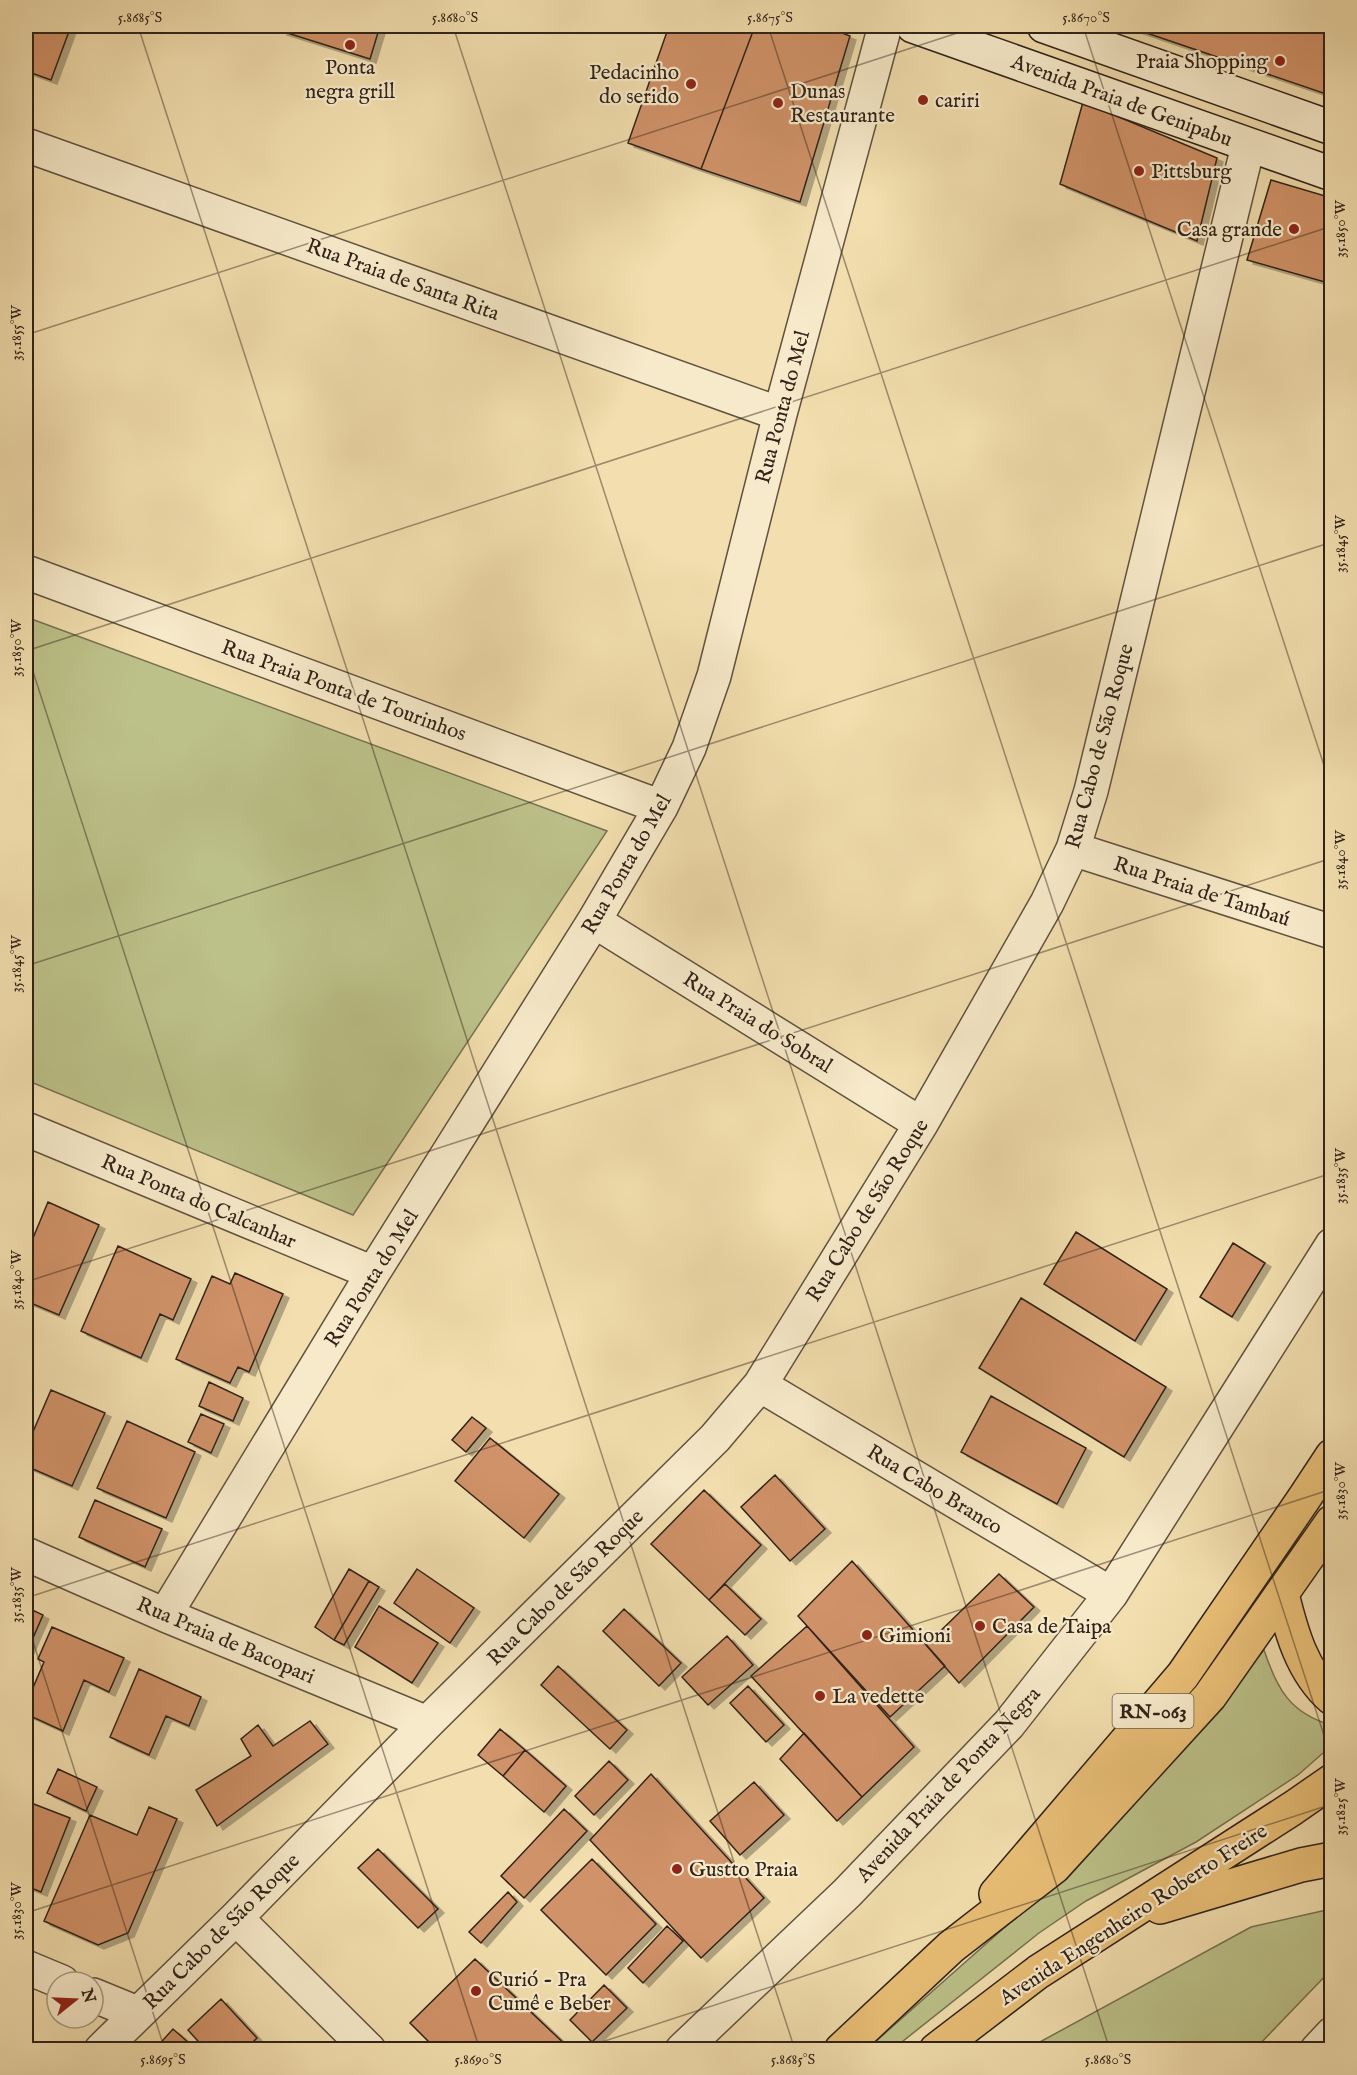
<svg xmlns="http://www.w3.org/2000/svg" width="1357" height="2075" font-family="'IM FELL English',serif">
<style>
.green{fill:#bcc189;stroke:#767252;stroke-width:1.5}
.building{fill:#d09267;stroke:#30231a;stroke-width:1.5;filter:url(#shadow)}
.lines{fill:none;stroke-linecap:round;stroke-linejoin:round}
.street-casing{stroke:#60523f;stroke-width:36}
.secondary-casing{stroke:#30231a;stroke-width:36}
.primary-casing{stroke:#30231a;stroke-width:36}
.street{stroke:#f7eaca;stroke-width:33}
.secondary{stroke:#f7eaca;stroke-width:33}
.primary{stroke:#e9bf77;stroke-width:33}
.ticks{fill:none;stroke:#30231a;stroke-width:1.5;stroke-opacity:0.45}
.poi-dot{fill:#8f2418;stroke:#f7eaca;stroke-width:2}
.labels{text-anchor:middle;stroke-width:4.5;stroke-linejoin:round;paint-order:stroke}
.shield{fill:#f7eaca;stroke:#6c5f4f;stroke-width:1.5}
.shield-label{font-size:20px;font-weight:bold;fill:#30231a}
.poi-label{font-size:21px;fill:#30231a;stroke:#f7eaca;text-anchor:start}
.street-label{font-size:21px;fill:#30231a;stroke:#f7eaca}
.neatline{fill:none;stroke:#30231a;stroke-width:2}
.ticks-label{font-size:15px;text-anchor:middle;fill:#30231a}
</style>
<defs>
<filter id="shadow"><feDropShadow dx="6" dy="4" stdDeviation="0" flood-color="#0004"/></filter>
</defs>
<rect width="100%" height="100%" fill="#f2deae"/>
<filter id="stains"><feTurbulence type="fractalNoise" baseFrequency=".00333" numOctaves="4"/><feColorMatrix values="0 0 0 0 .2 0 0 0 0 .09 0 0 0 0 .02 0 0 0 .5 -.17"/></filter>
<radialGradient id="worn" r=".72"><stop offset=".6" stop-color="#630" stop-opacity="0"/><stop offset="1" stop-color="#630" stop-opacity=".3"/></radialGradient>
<path class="green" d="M26,617L607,831L353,1215L26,1080Z
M1264,1650C1277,1689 1290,1713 1331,1725V1746L1298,1775L1196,1842L1086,1901L1039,1933L893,2049L866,2050L1049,1888L1208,1716Z
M1331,1909V1970L1255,2049H1027L1251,1927Z"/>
<path class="building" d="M26,26H71L51,80L26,71Z
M283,26H380L370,59L281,31Z
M669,26H755L701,169L628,143Z
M755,26H824L850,36L800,202L701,169Z
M1126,26H1332V96Z
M1083,102L1217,158L1197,241L1060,184Z
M1271,180L1332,198V284L1247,260Z
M48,1202L99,1225L59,1315L26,1301V1255Z
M1076,1232L1167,1289L1135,1341L1044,1284Z
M1233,1243L1265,1263L1232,1317L1200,1297Z
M118,1246L191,1279L173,1320L160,1314L141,1358L81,1331Z
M235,1273L283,1294L249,1372L238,1367L230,1383L176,1359L212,1276L230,1284Z
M1021,1298L1166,1387L1124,1457L979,1368Z
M209,1382L243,1398L233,1421L199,1406Z
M51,1390L105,1413L72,1486L26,1466V1448Z
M991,1396L1086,1448L1057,1504L961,1452Z
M201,1414L224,1424L211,1453L188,1442Z
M472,1417L486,1428L466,1452L452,1440Z
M127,1421L195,1452L166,1518L97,1488Z
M490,1438L559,1494L524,1538L455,1481Z
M775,1475L825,1529L790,1561L741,1507Z
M704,1490L761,1545L709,1600L651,1544Z
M95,1500L162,1529L145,1567L79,1537Z
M852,1561L945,1666L890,1717L798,1616Z
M349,1569L369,1581L334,1640L315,1627Z
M417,1569L474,1608L450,1643L394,1603Z
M999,1574L1034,1607L959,1683L926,1645Z
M369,1581L379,1587L344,1645L334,1640Z
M725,1584L761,1619L745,1635L709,1600Z
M379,1606L438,1643L412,1683L355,1647Z
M26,1607L43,1615L26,1654Z
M624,1609L681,1663L659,1686L603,1631Z
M807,1626L914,1747L862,1797L751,1676Z
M52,1627L124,1658L109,1692L84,1680L63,1731L26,1714V1704L44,1662L38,1659Z
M727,1636L753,1665L708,1705L682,1677Z
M558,1666L627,1730L610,1749L541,1685Z
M139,1669L201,1697L189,1726L166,1716L149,1755L110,1737Z
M748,1686L784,1725L766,1742L730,1703Z
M310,1721L328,1744L217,1826L196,1790L251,1756L241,1739L258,1725L273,1746Z
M500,1729L525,1750L503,1776L478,1755Z
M804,1733L862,1797L837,1821L780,1759Z
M525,1750L566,1786L544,1812L503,1776Z
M609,1761L628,1780L594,1815L575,1796Z
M58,1769L97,1787L86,1811L47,1793Z
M651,1774L764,1898L701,1958L590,1840Z
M754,1782L784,1815L740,1855L710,1821Z
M26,1801L70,1818L41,1892L26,1886Z
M149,1807L177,1819L128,1933L98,1945L44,1921L90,1815L137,1835Z
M564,1809L587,1831L524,1898L501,1876Z
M378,1849L438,1909L418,1928L358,1868Z
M592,1859L656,1924L606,1975L541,1910Z
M508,1892L517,1902L481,1943L469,1932Z
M667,1926L683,1941L643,1983L628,1968Z
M475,1959L571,2050H437L410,2023Z
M604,1985L627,2008L592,2042L570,2020Z
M221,1999L257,2038L245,2050H206L188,2030Z
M173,2029L190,2044L185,2050H154Z"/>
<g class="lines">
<defs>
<path id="street" d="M26,145L780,414
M26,572L661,807
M1073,849L1332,932
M594,921L921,1124
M26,1129L373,1273
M760,1385L1111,1594
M26,1554L165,1615L427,1723
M165,1615L373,1273L594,921L661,807L689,748L714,676L780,414L885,26
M236,1918L369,2050
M26,1967L62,1982
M93,1995L137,2013
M101,2050L236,1918L427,1723L715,1438L760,1385L921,1124L1047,903L1073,849L1091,791L1248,146
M682,2050L847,1893L1009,1724L1111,1594L1332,1245
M1317,2050L1332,2034"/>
<path id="secondary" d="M913,26L1332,174
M1044,26L1332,128"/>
<path id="primary" d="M1282,1594C1291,1631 1302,1672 1332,1698
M996,1894L1183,1675L1305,1497L1332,1456
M1160,1907L1301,1865L1332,1859
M841,2050L951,1947L1054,1867L1210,1696L1332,1522
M936,2050L1038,1972L1293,1808L1332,1781"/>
</defs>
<use href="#street" class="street-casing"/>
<use href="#secondary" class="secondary-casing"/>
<use href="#primary" class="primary-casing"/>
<use href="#street" class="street"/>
<use href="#secondary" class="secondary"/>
<use href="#primary" class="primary"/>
</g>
<path class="ticks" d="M138,26L795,2050M453,26L1110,2050M768,26L1332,1760M1083,26L1332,790M26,335L979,26M26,650L480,2050M26,651L1332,226M26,966L1332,542M26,1282L1332,858M26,1598L1332,1173M26,1620L165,2050M26,1913L1332,1489M577,2050L1332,1804"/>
<g class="poi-dot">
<circle cx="350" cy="45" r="6"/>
<circle cx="1280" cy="61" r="6"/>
<circle cx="691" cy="84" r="6"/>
<circle cx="923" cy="100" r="6"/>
<circle cx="778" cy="103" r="6"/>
<circle cx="1139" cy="171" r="6"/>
<circle cx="1294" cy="229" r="6"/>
<circle cx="980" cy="1626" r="6"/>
<circle cx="867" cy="1635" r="6"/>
<circle cx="820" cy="1696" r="6"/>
<circle cx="677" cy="1869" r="6"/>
<circle cx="476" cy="1991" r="6"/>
</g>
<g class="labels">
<rect class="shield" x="1112.5" y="1694" width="81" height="34" rx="4.5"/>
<g class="shield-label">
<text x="1153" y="1718">RN-063</text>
</g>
<g class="poi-label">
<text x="1268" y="68" text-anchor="end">Praia Shopping</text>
<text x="350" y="74" text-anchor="middle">Ponta<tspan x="350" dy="24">negra grill</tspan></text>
<text x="679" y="79" text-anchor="end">Pedacinho<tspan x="679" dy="24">do serido</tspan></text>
<text x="790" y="98">Dunas<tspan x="790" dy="24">Restaurante</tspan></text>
<text x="935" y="107">cariri</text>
<text x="1151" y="178">Pittsburg</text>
<text x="1282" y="236" text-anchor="end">Casa grande</text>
<text x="992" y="1633">Casa de Taipa</text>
<text x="879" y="1642">Gimioni</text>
<text x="832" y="1703">La vedette</text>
<text x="689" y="1876">Gustto Praia</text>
<text x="488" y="1986">Curió - Pra<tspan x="488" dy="24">Cumê e Beber</tspan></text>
</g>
<g class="street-label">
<text transform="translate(1122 100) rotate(20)" y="7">Avenida Praia de Genipabu</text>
<text transform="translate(403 279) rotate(20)" y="7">Rua Praia de Santa Rita</text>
<text transform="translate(782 407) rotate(-75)" y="7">Rua Ponta do Mel</text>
<text transform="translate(344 690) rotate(20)" y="7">Rua Praia Ponta de Tourinhos</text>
<text transform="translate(1099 746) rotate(-75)" y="7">Rua Cabo de São Roque</text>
<text transform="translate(626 864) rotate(-60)" y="7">Rua Ponta do Mel</text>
<text transform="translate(1202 891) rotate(18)" y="7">Rua Praia de Tambaú</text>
<text transform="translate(758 1022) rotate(32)" y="7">Rua Praia do Sobral</text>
<text transform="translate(199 1201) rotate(23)" y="7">Rua Ponta do Calcanhar</text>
<text transform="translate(867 1210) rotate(-58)" y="7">Rua Cabo de São Roque</text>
<text transform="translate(371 1278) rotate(-58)" y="7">Rua Ponta do Mel</text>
<text transform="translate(935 1489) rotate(31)" y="7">Rua Cabo Branco</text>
<text transform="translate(565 1587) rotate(-45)" y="7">Rua Cabo de São Roque</text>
<text transform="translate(226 1640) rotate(23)" y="7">Rua Praia de Bacopari</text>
<text transform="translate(948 1784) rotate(-47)" y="7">Avenida Praia de Ponta Negra</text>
<text transform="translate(1133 1914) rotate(-33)" y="7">Avenida Engenheiro Roberto Freire</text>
<text transform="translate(221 1931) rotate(-45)" y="7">Rua Cabo de São Roque</text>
</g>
</g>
<rect width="1357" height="2075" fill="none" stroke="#f2deae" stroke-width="66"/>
<g transform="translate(75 2000) rotate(72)"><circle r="28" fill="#f7eaca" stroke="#a79a84" stroke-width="1.5"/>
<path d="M0-4.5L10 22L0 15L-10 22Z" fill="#8f2418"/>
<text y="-9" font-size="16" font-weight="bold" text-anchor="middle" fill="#30231a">N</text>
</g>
<rect x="33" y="33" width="1291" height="2009" class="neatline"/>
<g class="ticks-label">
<text x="140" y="22">5.8685°S</text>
<text x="455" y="22">5.8680°S</text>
<text x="770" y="22">5.8675°S</text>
<text x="1086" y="22">5.8670°S</text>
<text transform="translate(1340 229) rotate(-90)" y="5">35.1850°W</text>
<text transform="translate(16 333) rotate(-90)" y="5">35.1855°W</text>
<text transform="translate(1340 544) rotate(-90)" y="5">35.1845°W</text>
<text transform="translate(16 648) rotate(-90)" y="5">35.1850°W</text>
<text transform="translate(1340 860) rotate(-90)" y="5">35.1840°W</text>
<text transform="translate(16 964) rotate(-90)" y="5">35.1845°W</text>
<text transform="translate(1340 1176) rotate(-90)" y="5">35.1835°W</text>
<text transform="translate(16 1280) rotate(-90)" y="5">35.1840°W</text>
<text transform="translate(1340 1491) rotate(-90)" y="5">35.1830°W</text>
<text transform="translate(16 1595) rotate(-90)" y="5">35.1835°W</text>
<text transform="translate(1340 1807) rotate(-90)" y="5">35.1825°W</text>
<text transform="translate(16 1911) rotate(-90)" y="5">35.1830°W</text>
<text x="163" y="2064">5.8695°S</text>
<text x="478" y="2064">5.8690°S</text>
<text x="793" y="2064">5.8685°S</text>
<text x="1108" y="2064">5.8680°S</text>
</g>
<rect width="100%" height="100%" filter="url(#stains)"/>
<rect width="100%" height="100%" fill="url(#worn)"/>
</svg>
